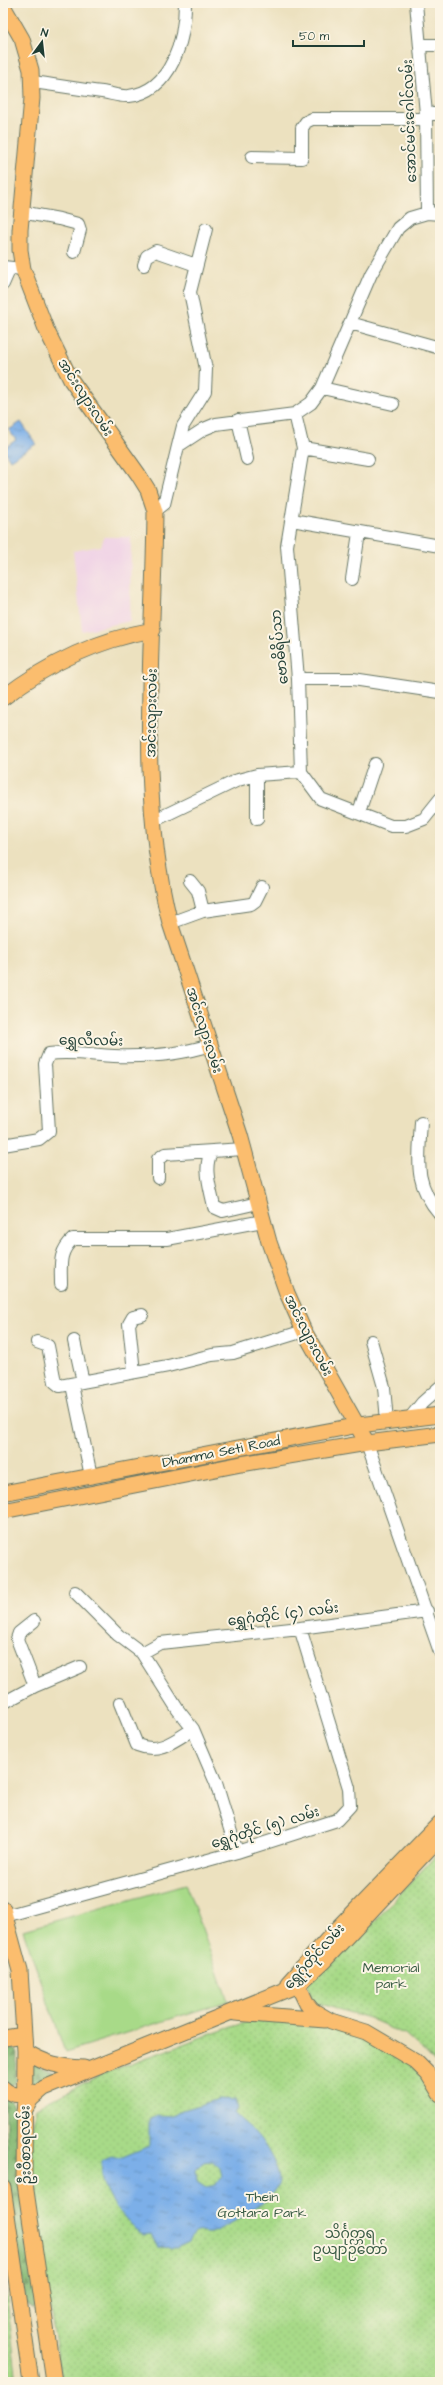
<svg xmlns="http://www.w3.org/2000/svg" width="443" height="2385" font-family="'Architects Daughter','Noto Sans Myanmar',sans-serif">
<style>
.built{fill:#efd0e6}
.grass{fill:#a8da88;stroke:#648c5e}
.forest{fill:url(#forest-firs);stroke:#527c54}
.park{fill:url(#park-dots);stroke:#648c5e}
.water{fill:url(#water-ripples);stroke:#4e768e;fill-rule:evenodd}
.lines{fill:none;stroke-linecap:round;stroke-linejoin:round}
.minor-casing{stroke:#677665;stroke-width:14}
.major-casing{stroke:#677665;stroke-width:17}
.minor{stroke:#fff;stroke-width:12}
.major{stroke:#fbbd6e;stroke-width:15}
.labels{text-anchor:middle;stroke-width:4;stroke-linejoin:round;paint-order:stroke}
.street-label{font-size:14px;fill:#1f3d34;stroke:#fcf5e5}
.park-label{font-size:14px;fill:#3a5c45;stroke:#fcf5e5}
</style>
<defs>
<pattern id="forest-firs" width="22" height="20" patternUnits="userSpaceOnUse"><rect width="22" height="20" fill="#86ba74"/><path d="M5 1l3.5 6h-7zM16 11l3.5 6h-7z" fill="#6d9860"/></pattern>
<pattern id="park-dots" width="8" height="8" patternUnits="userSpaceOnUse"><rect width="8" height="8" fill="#a8da88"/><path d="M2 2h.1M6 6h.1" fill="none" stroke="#90bc76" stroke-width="1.8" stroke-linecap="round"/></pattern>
<pattern id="water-ripples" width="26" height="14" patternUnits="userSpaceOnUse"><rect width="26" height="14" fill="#7cafe8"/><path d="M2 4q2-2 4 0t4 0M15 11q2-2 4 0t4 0" fill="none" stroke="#6590bd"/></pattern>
</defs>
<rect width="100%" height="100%" fill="#fcf5e5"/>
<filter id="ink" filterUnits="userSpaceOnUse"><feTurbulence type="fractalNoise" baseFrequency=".025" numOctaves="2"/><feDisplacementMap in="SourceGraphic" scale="8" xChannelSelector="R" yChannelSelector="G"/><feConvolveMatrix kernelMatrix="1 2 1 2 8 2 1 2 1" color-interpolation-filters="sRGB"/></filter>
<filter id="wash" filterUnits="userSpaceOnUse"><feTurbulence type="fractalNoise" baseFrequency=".012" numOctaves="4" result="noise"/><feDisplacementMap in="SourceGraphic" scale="16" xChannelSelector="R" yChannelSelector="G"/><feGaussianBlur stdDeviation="0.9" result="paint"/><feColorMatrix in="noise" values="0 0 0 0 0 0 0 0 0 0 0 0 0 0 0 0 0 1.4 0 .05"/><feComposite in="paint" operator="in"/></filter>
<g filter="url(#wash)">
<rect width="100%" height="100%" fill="#ece1bf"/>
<path class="built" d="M104,537H131L130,621L82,631L73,551L101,546Z"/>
<path class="grass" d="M186,1884L228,2001L65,2052L23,1930Z"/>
<path class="forest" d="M9,2049L15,2050L17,2054L16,2081L14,2085L9,2086L5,2080L6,2050Z
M27,2060L58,2075L32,2091Z
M5,2099L12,2100L15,2113L25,2227L37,2302L33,2309L26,2304L8,2192Z"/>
<path class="park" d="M440,1851V2066L405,2034L369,2018L313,2002L307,1985L350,1948Z
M300,2012C334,2024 370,2037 401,2056C414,2064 431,2086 440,2099V2382H62L33,2204L30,2137L37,2107L102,2074L189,2042L243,2023Z
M3,2268L17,2382H3Z"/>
<path class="water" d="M21,422L36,444L10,460L3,449L16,440L9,430Z
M219,2099L235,2100L238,2108L235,2114C242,2122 251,2127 257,2135C265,2144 280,2169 279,2181C277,2200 229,2225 213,2232C199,2237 199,2223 189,2242L176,2248L158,2247L151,2234L142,2235C120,2217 98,2189 102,2160L111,2156L120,2158L149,2146V2120L157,2115L173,2116L182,2110ZM212,2161L220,2167L222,2177L216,2185L206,2187L197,2181L196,2170L202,2162Z"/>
</g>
<g filter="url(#ink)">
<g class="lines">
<defs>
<path id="minor" d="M416,3L426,114L427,213
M420,45H440
M32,82C55,85 78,89 102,92C110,93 120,97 129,96C172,91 185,39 185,3
M426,114H440
M252,157L302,158V128L306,122L312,119H426
M21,212L59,219L78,224L80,230L74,252
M144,265L147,256L156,251L196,265
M3,267L23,269
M3,284L10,268
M350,323L440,348
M322,388L393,404
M295,414L303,448L287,546L298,679L301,772L321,799L391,826H406L424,819L440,799
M238,420L247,459
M178,446L183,426L205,391L206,369L190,292L206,229
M303,448L368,459
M155,511L164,504L178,446L204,429L216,424L295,414L311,403L322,388L371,274L398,228L410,218L427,213L440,214
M292,520L440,546
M352,579L359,533
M298,679H353L440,692
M359,812L375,764
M257,819V775
M153,821L238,780L257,775L301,772
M190,881L198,891L203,911
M170,923L203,911L251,904L255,901L262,887
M421,1122C419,1160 413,1183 440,1214
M3,1145L39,1139L49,1131L45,1064L49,1054C71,1051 92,1055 114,1056C146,1057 179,1055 210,1045
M212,1151C202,1167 211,1190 214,1207L223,1211L258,1203
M158,1178V1159L165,1154L244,1149
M61,1284C61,1266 58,1252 73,1239H167L263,1221
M74,1341L83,1382
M371,1341L384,1387L387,1421
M37,1342L48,1346L55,1382L60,1386L168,1366L212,1355L233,1353L304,1331
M134,1372L129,1324L133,1317L142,1315
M72,1385L91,1476
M410,1418L422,1403L440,1387
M367,1443L440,1652
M75,1592L118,1635L142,1653
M35,1686L80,1667
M3,1703L35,1686L17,1639L19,1633L34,1621
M120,1703L137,1745C159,1754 174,1741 193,1729
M237,1852L216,1783L193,1729L178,1710L142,1653L160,1643L300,1628L427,1611
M5,1916L237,1852L337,1820L350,1806L349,1788L300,1628"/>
<path id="major" d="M3,6L22,39L31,70L32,98L20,230V250L23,269L46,329L71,380L138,474L148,490L155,511C154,648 136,789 170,923L240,1135L269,1242L287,1293L304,1331L367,1443
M3,698C48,663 96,640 153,630
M3,1493L359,1425L440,1415
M3,1511L241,1464L367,1443L440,1434
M3,1909L20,1971L25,2051L24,2177L54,2382
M294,1977L307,2004L312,2010L331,2021L366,2032L415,2061L428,2074L440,2094
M288,1983L326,1941L440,1823
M235,2013L325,2020
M4,2038L24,2035
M25,2051C45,2064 61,2067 84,2068
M3,2088C12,2097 22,2096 33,2092
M24,2111L31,2099L44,2088L298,1985L324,1961L440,1837
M3,2187L31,2382"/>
</defs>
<use href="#minor" class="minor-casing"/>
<use href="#major" class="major-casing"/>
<use href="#minor" class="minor"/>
<use href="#major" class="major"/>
</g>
</g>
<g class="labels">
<g class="street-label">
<text transform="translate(409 121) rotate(-92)" y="5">အောင်မင်းဂေါင်လမ်း</text>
<text transform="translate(86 397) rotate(57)" y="5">အင်းလျားလမ်း</text>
<text transform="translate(279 647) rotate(-96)" y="5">ဗောဓိရိပ်သာ</text>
<text transform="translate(151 713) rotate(-89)" y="5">အင်းလျားလမ်း</text>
<text transform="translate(205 1030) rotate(72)" y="5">အင်းလျားလမ်း</text>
<text transform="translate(91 1040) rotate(1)" y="5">ရွှေလီလမ်း</text>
<text transform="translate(309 1335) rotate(63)" y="5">အင်းလျားလမ်း</text>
<text transform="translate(221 1451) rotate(-11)" y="5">Dhamma Seti Road</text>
<text transform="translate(283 1614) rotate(-7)" y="5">ရွှေဂုံတိုင် (၄) လမ်း</text>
<text transform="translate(265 1827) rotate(-17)" y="5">ရွှေဂုံတိုင် (၅) လမ်း</text>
<text transform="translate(314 1956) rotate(-48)" y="5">ရွှေဂုံတိုင်လမ်း</text>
<text transform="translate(25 2145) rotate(-91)" y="5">ဦးဝီစာရလမ်း</text>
</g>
<g class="park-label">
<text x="391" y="1972">Memorial<tspan x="391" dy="16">park</tspan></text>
<text x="262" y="2201">Thein<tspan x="262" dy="16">Gottara Park</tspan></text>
<text x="350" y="2238">သိင်္ဂုတ္တရ<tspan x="350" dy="16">ဥယျာဉ်တော်</tspan></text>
</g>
</g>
<rect width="443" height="2385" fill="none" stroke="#fcf5e5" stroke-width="16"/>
<g transform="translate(42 42) rotate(15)" stroke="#fcf5e5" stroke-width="3" paint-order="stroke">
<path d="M0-3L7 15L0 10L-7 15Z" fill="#1f3d34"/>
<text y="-6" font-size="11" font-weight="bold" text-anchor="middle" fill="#1f3d34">N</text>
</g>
<path d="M293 40v6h71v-6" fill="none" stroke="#1f3d34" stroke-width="2"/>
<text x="299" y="40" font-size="12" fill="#1f3d34" stroke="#fcf5e5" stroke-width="3" paint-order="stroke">50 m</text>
</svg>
